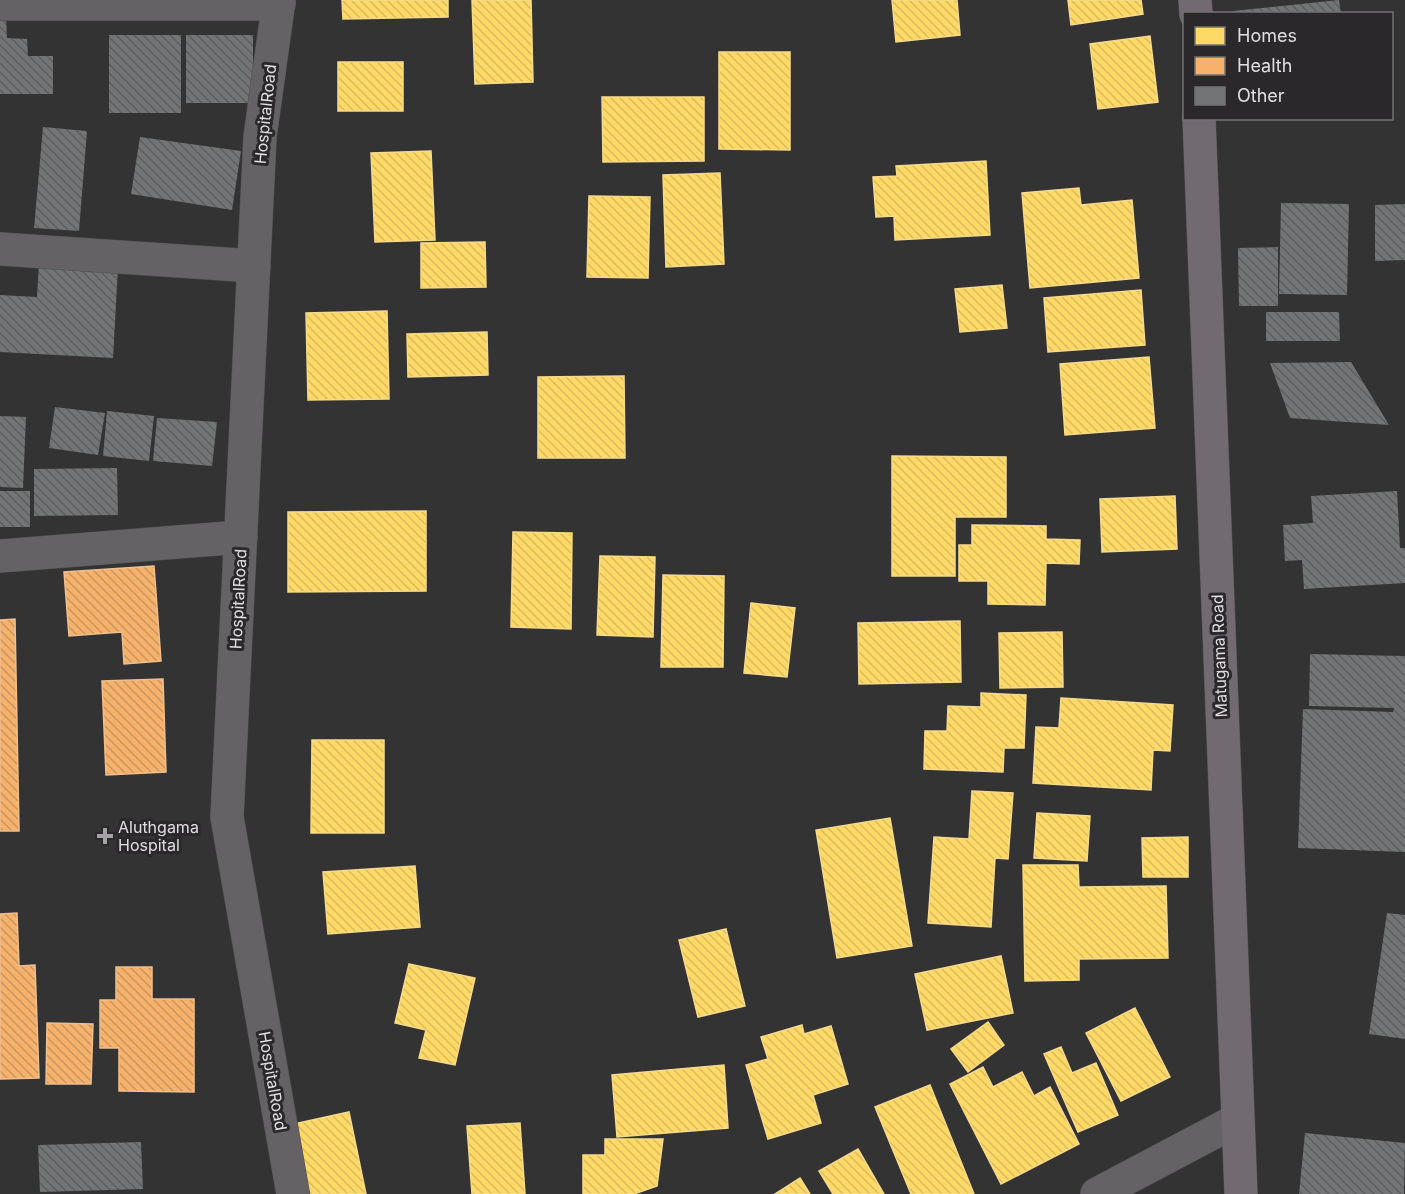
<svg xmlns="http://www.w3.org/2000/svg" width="1405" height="1194" font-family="Inter,sans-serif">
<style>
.homes{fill:url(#homes-back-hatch);stroke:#f6da8b;stroke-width:1.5}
.health{fill:url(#health-back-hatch);stroke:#efbf8e;stroke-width:1.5}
.building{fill:url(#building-back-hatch)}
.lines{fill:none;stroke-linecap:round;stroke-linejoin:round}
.minor-casing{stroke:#504e50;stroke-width:34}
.primary-casing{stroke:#504e50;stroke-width:34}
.minor{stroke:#646264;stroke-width:33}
.primary{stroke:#716a71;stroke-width:33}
.poi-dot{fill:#a4a2a4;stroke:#2b282b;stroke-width:2}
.labels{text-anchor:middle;stroke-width:6;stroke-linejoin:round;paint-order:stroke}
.street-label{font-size:16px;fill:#e0dee0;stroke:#2b282b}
.poi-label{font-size:16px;fill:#e0dee0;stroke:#2b282b;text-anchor:start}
</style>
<defs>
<pattern id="homes-back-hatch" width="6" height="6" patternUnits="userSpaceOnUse" patternTransform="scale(1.5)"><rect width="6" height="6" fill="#ffd966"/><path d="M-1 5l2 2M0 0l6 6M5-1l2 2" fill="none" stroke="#d9bb5f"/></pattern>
<pattern id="health-back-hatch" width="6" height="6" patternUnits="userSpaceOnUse" patternTransform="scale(1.5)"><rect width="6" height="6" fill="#f6b26b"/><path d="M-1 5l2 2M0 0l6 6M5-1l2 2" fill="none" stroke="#c99661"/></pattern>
<pattern id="building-back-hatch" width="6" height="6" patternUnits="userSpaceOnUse" patternTransform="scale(1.5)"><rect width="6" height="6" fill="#737475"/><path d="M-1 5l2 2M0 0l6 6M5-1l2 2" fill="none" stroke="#5d5e5e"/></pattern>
</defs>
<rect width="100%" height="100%" fill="#343334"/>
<path class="homes" d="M342,0H448V17L343,19Z
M472,0H531L533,82L475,84Z
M892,0H957L960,35L896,42Z
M1068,0H1141L1143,14L1071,25Z
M1150,36L1158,102L1098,109L1090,44Z
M719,52H790V150L719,149Z
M338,62H403V111H338Z
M602,97H704V161L603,162Z
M431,151L435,240L375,242L371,153Z
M986,161L990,235L895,240L894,216L876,217L873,177L897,176L896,166Z
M720,173L724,264L666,267L663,175Z
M1079,188L1081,205L1132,200L1139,278L1030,288L1022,193Z
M589,196L650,197L648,278L587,277Z
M485,242L486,287L421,288V243Z
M1002,285L1007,328L960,332L955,289Z
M1141,290L1145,345L1048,352L1044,298Z
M387,311L389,399L308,400L306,313Z
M487,332L488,375L408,377L407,334Z
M1149,357L1155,428L1065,435L1060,364Z
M624,376L625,458H538V377Z
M892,456L1006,457V517H955V576H892Z
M1175,496L1177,549L1102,552L1100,499Z
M426,511V591L288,592V512Z
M972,525L1046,526V539L1080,540L1079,564L1046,563L1045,605L988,604V581H959V545H972Z
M513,532L572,533L571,629L511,627Z
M600,556L655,557L653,637L597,635Z
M663,575L724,576L723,667H661Z
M751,603L795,608L787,677L744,673Z
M960,621L961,682L859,684L858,623Z
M1062,632L1063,687L1000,688L999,633Z
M981,693L1026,695L1024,748H1004L1003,772L924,769L925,731H947L948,706L981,707Z
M1061,698L1173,705L1170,751L1153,750L1151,790L1033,783L1036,727L1059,728Z
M312,740H384V833H311Z
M972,791L1013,793L1008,859L995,858L991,927L928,923L934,837L969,839Z
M1037,813L1090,816L1087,861L1034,858Z
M890,818L912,946L837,958L816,830Z
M1188,837V877H1143L1142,838Z
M1023,865H1078L1079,887L1166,886L1168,958L1079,959V980L1025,981Z
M415,866L420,927L328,934L323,872Z
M726,929L745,1006L698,1017L679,940Z
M1001,956L1013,1013L927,1030L915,974Z
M409,964L475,978L455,1065L419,1058L426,1030L395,1023Z
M1135,1008L1170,1077L1121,1101L1086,1033Z
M988,1022L1004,1045L968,1072L951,1049Z
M802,1025L804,1034L831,1026L848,1084L813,1095L821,1123L768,1139L746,1065L768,1059L761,1037Z
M1061,1047L1072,1073L1096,1063L1118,1115L1078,1132L1044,1054Z
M724,1065L728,1128L617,1137L612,1075Z
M983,1067L993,1087L1022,1072L1034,1096L1050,1087L1079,1144L1001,1184L950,1084Z
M930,1085L974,1194H911L875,1107Z
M349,1112L366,1194H303L289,1125Z
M520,1123L525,1194H472L467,1126Z
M605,1139H663L657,1186L634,1194H583V1155H605Z
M858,1149L884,1194H833L819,1171Z
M800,1178L810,1194H775Z"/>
<path class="health" d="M154,566L161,661L124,664L122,632L69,636L64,572Z
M15,619L19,831H0V620Z
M163,679L166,772L106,775L102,681Z
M17,913L19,966L35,965L39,1078L0,1079V914Z
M116,967H152V999H194V1092L119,1091V1048H100V1000H116Z
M47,1023L93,1024L91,1084H46Z"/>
<path class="building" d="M1339,0L1341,14H1233V11Z
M0,18H6L7,38L27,39L28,56H53V94H0Z
M109,35H181V113H109Z
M186,35H253V103H186Z
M43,127L87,131L79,231L34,228Z
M140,137L241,151L232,210L131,194Z
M1281,203L1349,204L1347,295L1279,294Z
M1405,204V260L1375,261V205Z
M1278,247V306H1239L1238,248Z
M39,263L118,267L113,358L0,352V295L37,297Z
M1266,312H1339L1340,341H1266Z
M1351,362L1389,425L1290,418L1270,363Z
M55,407L105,413L98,455L49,448Z
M107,411L154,416L149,461L103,456Z
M0,416L26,417L23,488L0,487Z
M157,418L217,422L212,466L153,461Z
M117,468L118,515L34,516V469Z
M0,491H30V527H0Z
M1397,491L1400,548H1405V583L1304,589L1302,560L1285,561L1283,525L1313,523L1311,496Z
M1310,654L1405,656V852L1298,848L1303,709L1393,712L1394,708L1309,706Z
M1387,913L1405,915V1039L1369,1034Z
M1305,1133L1405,1143L1404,1194H1299Z
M141,1142L143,1189L40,1192L38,1145Z"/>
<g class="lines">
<defs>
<path id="minor" d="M279,0L260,137L227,817L293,1194
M0,4H279
M0,249L254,266
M0,556L241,537
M1097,1194L1237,1120"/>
<path id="primary" d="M1195,0L1196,14
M1199,118L1241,1194"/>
</defs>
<use href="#minor" class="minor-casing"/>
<use href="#primary" class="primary-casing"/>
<use href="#minor" class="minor"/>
<use href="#primary" class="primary"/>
</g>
<path class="poi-dot" d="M102 827h6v6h6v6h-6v6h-6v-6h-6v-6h6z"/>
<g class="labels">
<g class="street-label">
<text transform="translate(265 114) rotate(-84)" y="6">HospitalRoad</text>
<text transform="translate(238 599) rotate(-87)" y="6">HospitalRoad</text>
<text transform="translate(1219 656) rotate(-92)" y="6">Matugama Road</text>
<text transform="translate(273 1081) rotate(80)" y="6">HospitalRoad</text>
</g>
<g class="poi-label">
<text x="118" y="833">Aluthgama<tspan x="118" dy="18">Hospital</tspan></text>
</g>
</g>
<rect x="1183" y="12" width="210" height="108" fill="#2b282b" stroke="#737173" stroke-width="1.5"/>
<rect x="1195" y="27" width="30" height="18" fill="#ffd966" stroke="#737173" stroke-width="1.5"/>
<text x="1237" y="42" font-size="18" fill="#e0dee0">Homes</text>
<rect x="1195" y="57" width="30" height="18" fill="#f6b26b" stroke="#737173" stroke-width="1.5"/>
<text x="1237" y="72" font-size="18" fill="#e0dee0">Health</text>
<rect x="1195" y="87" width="30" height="18" fill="#737475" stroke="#737173" stroke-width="1.5"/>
<text x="1237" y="102" font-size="18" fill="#e0dee0">Other</text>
</svg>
